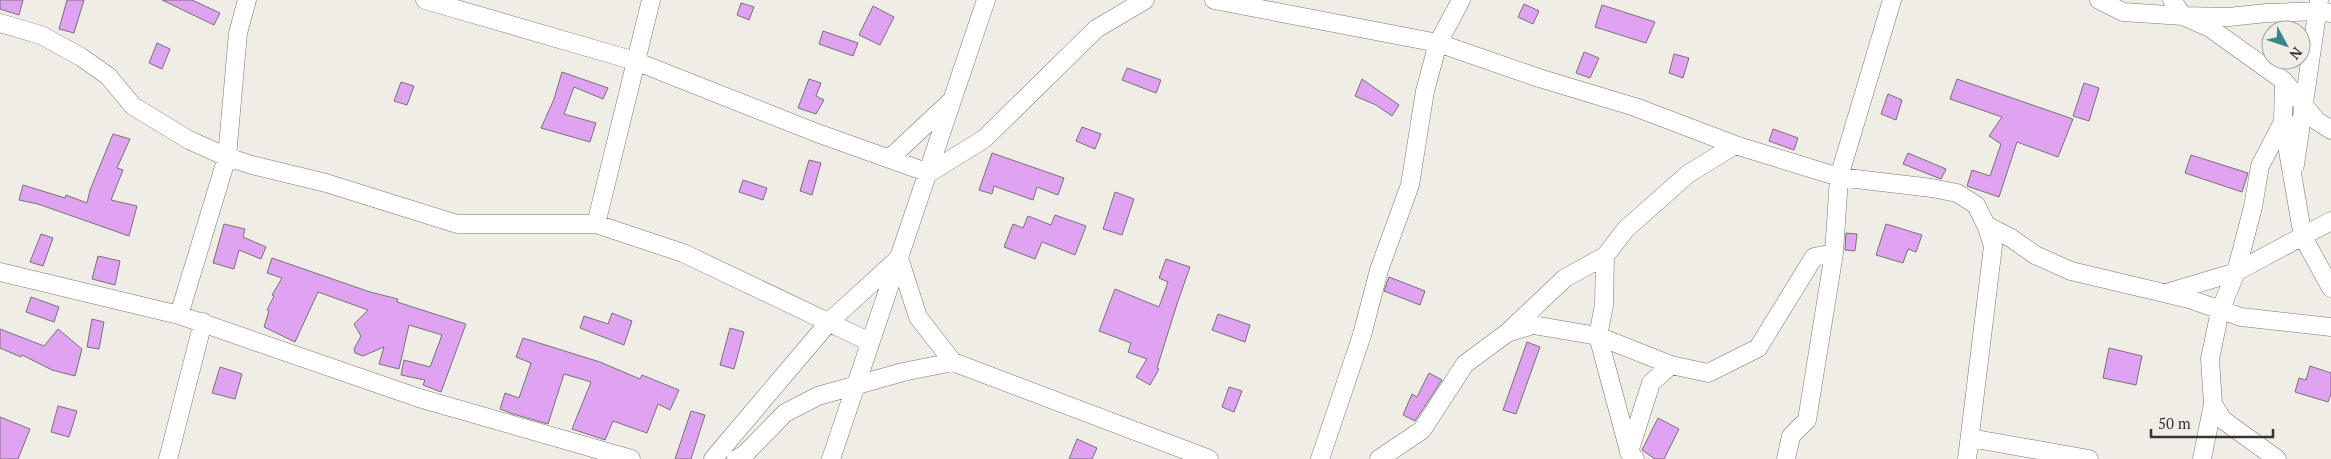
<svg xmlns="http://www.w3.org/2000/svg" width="2331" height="459" font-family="'PT Serif',serif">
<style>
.building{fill:#e0a3f2;stroke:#777278}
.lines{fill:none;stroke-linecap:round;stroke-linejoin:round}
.street-casing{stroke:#7a7771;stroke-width:19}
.street{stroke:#fff;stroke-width:18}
</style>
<rect width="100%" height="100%" fill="#efede5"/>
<path class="building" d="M0,0H23L19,15L0,9Z
M67,0H84L74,33L59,29Z
M162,0H192L220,13L214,25Z
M741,3L754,7L749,20L737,15Z
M1524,4L1539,11L1533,24L1518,17Z
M1602,5L1655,22L1646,43L1595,27Z
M873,6L894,17L880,45L859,35Z
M823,31L858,43L853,56L819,44Z
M157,43L170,49L162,69L149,63Z
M1584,52L1599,58L1590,78L1576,73Z
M1674,54L1689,58L1683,78L1669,73Z
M1127,68L1161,80L1156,93L1122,80Z
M562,72L608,88L603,99L574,87L564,114L596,123L590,142L541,128L554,99Z
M809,79L821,83L816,96L824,100L816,114L798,108Z
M1362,79L1399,105L1392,116L1376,105L1355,96Z
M1957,79L2073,119L2058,157L2017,142L1999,197L1967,186L1972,170L1990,176L2001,144L1989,136L2002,117L1950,99Z
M401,82L414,86L407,105L394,101Z
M2084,83L2099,88L2089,121L2073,116Z
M1888,94L1902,100L1896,120L1881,114Z
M1082,127L1101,134L1095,149L1076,141Z
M1773,129L1798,138L1794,150L1769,141Z
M113,134L130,139L117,168L123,170L111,200L137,206L129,236L38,204L19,200L23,185L65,198L66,195L87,203L90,190Z
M992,153L1064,178L1058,195L1037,187L1033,200L994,186L992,194L979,190Z
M1908,153L1946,169L1941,179L1903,164Z
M2191,155L2248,173L2242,192L2185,173Z
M809,160L821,163L812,195L800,191Z
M743,180L767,188L763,200L739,192Z
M1115,192L1134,199L1122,235L1103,229Z
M1055,215L1086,226L1075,255L1042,242L1035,259L1004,247L1013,224L1023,228L1028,216L1051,225Z
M224,224L245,229L243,237L266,247L261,259L239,250L234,269L213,263Z
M1886,224L1922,235L1916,252L1908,249L1903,263L1876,255Z
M1846,233L1857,234L1855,251L1845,250Z
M41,234L53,238L43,266L30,262Z
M98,256L120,261L115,285L92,279Z
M272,258L370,292L398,299L397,302L466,324L441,392L423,385L425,380L401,375L404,360L430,367L442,335L409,325L399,369L379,364L384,347L363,356L355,353L354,349L361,336L354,324L368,310L318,292L295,342L264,327L269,311L267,310L274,296L272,295L282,278L267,273Z
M1166,259L1190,267L1177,304L1157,368L1159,369L1150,385L1136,377L1147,359L1128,352L1131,343L1099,331L1115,289L1159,307L1168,282L1159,278Z
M1389,277L1425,291L1420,305L1384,291Z
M31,297L59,307L54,322L26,312Z
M612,313L632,321L624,345L580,328L584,316L608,324Z
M1218,314L1250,325L1245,342L1212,330Z
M92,319L104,322L99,349L87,347Z
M730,328L744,332L734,369L720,365Z
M0,329L44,346L58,329L82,349L75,376L52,370L22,355L21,357L0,348Z
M523,338L600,362L640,379L642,375L679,390L670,410L658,404L647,433L613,421L605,440L572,429L591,382L564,374L548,424L513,414L500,409L505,393L519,398L531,363L516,357Z
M1527,342L1540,347L1516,414L1503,410Z
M2109,348L2142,356L2136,385L2103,378Z
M2310,366L2331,373V394L2328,402L2295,392L2299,378L2306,380Z
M220,367L242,374L235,399L212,393Z
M1429,373L1442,380L1415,421L1403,415L1412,394L1417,397Z
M1229,387L1242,391L1234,412L1222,407Z
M58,406L77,411L69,437L51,432Z
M691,411L705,415L691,459H675Z
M0,417L30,429L18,459H0Z
M1658,418L1679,429L1664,459H1655L1642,450Z
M1077,439L1097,448L1092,459H1069Z"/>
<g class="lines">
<defs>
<path id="street" d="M425,0L635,61L817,133L929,173L984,139L1096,29L1145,0
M1214,0L1438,43L1539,78L1635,107L1735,145L1839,177L1932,188L1957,193L1976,205L1986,225L1993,246L1967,459
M2099,0L2123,12L2183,16L2229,17L2266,13L2318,11L2331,13
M2172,0L2183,16L2210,28L2284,81L2317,121L2331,130
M0,23L41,35L81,57L108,76L133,106L189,140L227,157L252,165L326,183L457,224H596L683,253L870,342
M2285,121L2283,122L2303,237L2331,288
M889,159L950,102
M2295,165L2319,0
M596,224L651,0
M1986,225L2011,238L2035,255L2071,271L2189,299L2241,317L2331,327
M0,272L179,315L419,398L631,459
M2166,293L2236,272L2331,221
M179,315L227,157L238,33L247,0
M1510,330L1565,278L1605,256
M2213,404L2223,420L2277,459
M1970,438L2089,459
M1629,452L1651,383L1671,365
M168,459L203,322
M713,459L829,322L899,258L918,317L953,362
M736,459L745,454L785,413L818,396L903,372L953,362L1209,459
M831,459L986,0
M1320,459L1362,335L1379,270L1410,185L1425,91L1438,43L1461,0
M1379,459L1422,430L1465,364L1507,333L1533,325L1598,336L1671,365L1708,373L1758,348L1814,257L1834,253
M1635,459L1629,451L1598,336L1604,305L1605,256L1626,229L1688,174L1735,145
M1786,459L1791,436L1807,420L1834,253L1839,177L1892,0
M2202,459L2213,404L2210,359L2220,311L2236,272L2253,207L2260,166L2283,122L2284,81"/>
</defs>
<use href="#street" class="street-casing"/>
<use href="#street" class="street"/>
</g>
<g transform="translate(2286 45) rotate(130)"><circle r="24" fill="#efede5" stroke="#a5a39d"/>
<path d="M0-4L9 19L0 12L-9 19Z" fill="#3d858b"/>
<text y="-8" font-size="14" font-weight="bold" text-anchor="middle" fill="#353431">N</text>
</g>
<path d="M2151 429v8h122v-8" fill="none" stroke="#353431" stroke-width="2.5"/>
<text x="2158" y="429" font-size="15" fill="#353431" stroke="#efede5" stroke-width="4" paint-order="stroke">50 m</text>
</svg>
